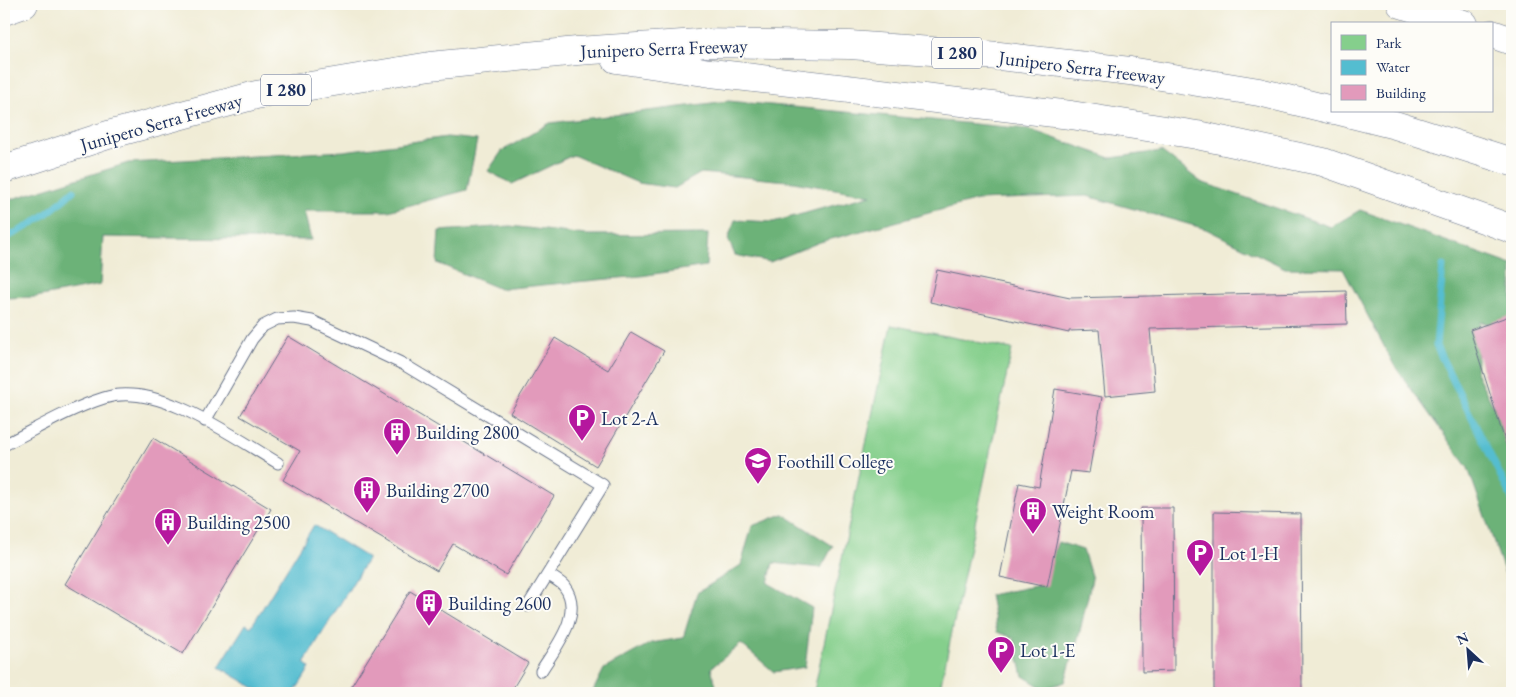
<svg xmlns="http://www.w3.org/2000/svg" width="1516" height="697" font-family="'EB Garamond',serif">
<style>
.green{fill:#85cf8c;stroke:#507f75}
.forest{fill:#6cb278;stroke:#44706b}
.water{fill:#54bdd0;stroke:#387697}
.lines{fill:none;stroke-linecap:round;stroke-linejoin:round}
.stream{stroke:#54bdd0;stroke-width:7}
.building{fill:#e29abb}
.service-casing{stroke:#667188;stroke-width:13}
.motorway-casing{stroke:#667188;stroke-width:29}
.service{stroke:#fff;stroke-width:11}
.motorway{stroke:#fff;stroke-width:28}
.labels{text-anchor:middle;stroke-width:4;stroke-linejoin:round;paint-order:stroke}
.shield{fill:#fdfcf7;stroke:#5f6c8c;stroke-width:1}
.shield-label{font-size:18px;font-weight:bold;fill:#1b2f5e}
.street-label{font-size:19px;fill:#1b2f5e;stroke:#fdfcf7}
.poi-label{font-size:19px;fill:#1b2f5e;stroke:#fdfcf7;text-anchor:start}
</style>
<rect width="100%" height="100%" fill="#fdfcf7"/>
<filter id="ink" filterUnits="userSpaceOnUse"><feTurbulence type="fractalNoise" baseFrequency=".02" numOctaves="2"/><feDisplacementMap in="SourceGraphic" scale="10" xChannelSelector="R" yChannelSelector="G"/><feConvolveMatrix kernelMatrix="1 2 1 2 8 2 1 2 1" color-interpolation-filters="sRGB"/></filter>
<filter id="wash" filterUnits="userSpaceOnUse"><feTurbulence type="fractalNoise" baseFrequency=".0096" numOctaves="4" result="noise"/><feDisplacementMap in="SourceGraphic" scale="20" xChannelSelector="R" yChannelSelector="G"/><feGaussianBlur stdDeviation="1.12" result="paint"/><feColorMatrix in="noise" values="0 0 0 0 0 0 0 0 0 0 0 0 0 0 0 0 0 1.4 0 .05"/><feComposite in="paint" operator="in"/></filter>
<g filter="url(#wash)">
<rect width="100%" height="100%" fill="#f0ecd6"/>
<path class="green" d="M891,325L1012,349L939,693H825L814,691Z"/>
<path class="forest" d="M728,101L1028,129L1111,158L1161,151L1201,182L1331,227L1360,210L1512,265V328L1480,322L1476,372L1512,443V594L1468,468L1394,365L1343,269L1285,268L1206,229L1087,196L978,200L820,242L770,262L735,255L728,239L735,220L773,222L871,195L787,181L701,173L675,188L638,183L573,155L512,184L488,171L502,151L550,123Z
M447,137L477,140L467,190L388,211H304L311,240L103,237L100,285L36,297L4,298V202L9,200L128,163L344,151Z
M510,226L586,235L708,234L706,266L641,276L500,289L437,263L439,231Z
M783,514L833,546L821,568L773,563L768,583L812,608L805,667L774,672L741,644L711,668L718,693H592L604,669L651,643L683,638L697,593L741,565L752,526Z
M1058,542L1083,550L1092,579L1079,635L1065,682L1044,689L1023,676L1014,638L997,632L990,595L1040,585Z"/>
<path class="water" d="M314,525L368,558L304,663L310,668L294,693H263L219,667L246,624L251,627Z"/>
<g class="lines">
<path class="stream" d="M4,238C30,228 53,210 73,191
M1443,266L1436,346L1512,499"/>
</g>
<g id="blocks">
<path class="building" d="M937,270L1070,298L1346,291L1347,324L1150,329L1155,391L1105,396L1099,330L1069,331V333L930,302Z
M1512,315V450L1508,451L1470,330Z
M631,332L664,351L596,466L510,413L555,338L608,370Z
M288,336L554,496L506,575L453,544L437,571L283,480L300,451L240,416Z
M1055,389L1102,397L1089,473L1071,471L1047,587L1000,577L1019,483L1039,487Z
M153,438L271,509L183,654L65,584Z
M1141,508H1173L1174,671L1142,672Z
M1214,512L1301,514L1302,693H1214Z
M410,591L528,663L510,693H347Z"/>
</g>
</g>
<g filter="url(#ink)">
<use href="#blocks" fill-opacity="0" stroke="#667188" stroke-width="1"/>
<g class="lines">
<defs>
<path id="service" d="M205,421L252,339L263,326L277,319L294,318L312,321L403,364L603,485L528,606
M4,445C36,429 69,409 104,398C158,381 232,436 278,463
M541,671C555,648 585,613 564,586C561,582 553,578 549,575"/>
<path id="motorway" d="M1401,4L1464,24
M4,11L24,4
M1492,34L1512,41
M616,59L711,73L1071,115L1197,135L1323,162L1512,229
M1339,111L1395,125L1512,162
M4,169L108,135L256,95L430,66L577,51L698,43L850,45L999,56L1130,71L1259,92L1332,110"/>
</defs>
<use href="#service" class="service-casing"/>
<use href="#motorway" class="motorway-casing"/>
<use href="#service" class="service"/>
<use href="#motorway" class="motorway"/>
</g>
</g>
<defs>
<symbol id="parking-pin" viewBox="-11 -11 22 30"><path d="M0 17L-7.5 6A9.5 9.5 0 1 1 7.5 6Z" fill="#b5179e" stroke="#fdfcf7"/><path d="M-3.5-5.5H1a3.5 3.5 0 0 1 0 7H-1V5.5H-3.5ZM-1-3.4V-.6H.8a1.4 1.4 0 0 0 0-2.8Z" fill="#fff"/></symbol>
<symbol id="building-pin" viewBox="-11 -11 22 30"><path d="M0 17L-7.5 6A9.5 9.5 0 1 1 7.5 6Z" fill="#b5179e" stroke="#fdfcf7"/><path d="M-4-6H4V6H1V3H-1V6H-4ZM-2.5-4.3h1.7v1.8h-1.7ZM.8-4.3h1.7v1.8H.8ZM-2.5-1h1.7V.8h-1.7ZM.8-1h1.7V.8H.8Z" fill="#fff"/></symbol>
<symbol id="university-pin" viewBox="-11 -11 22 30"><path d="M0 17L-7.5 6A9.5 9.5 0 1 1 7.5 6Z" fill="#b5179e" stroke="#fdfcf7"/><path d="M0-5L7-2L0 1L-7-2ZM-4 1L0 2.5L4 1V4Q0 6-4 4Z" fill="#fff"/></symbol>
</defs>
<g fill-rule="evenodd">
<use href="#parking-pin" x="566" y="402" width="32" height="43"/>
<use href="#building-pin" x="381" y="416" width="32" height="43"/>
<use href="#university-pin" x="742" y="445" width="32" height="43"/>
<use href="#building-pin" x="351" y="474" width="32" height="43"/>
<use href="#building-pin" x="1017" y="495" width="32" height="43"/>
<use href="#building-pin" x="152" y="506" width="32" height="43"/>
<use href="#parking-pin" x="1184" y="537" width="32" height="43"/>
<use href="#building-pin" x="413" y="587" width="32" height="43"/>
<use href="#parking-pin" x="985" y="634" width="32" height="43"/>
</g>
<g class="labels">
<g class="shield">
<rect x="932" y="37.5" width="50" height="31" rx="4"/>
<rect x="261" y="74.5" width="50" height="31" rx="4"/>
</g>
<g class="shield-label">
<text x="957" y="59">I 280</text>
<text x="286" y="96">I 280</text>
</g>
<g class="street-label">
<text transform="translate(664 48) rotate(-2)" y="7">Junipero Serra Freeway</text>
<text transform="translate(1082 67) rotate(7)" y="7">Junipero Serra Freeway</text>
<text transform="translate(161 122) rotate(-16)" y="7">Junipero Serra Freeway</text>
</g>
<g class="poi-label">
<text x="601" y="425">Lot 2-A</text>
<text x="416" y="439">Building 2800</text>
<text x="777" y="468">Foothill College</text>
<text x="386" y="497">Building 2700</text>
<text x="1052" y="518">Weight Room</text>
<text x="187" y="529">Building 2500</text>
<text x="1219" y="560">Lot 1-H</text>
<text x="448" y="610">Building 2600</text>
<text x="1020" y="657">Lot 1-E</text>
</g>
</g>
<rect width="1516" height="697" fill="none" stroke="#fdfcf7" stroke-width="20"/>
<rect x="1331" y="22" width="162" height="90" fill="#fdfcf7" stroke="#a3aaba"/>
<rect x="1341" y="35" width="25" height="15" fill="#85cf8c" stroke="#a3aaba"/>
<text x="1376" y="48" font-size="15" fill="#1b2f5e">Park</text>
<rect x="1341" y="60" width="25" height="15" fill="#54bdd0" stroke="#a3aaba"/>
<text x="1376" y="72" font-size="15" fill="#1b2f5e">Water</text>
<rect x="1341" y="85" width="25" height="15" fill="#e29abb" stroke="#a3aaba"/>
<text x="1376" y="98" font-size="15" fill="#1b2f5e">Building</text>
<g transform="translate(1468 650) rotate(334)" stroke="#fdfcf7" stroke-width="4" paint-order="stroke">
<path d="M0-4L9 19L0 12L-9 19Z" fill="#1b2f5e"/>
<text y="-8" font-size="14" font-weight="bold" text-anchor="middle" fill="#1b2f5e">N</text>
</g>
</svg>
